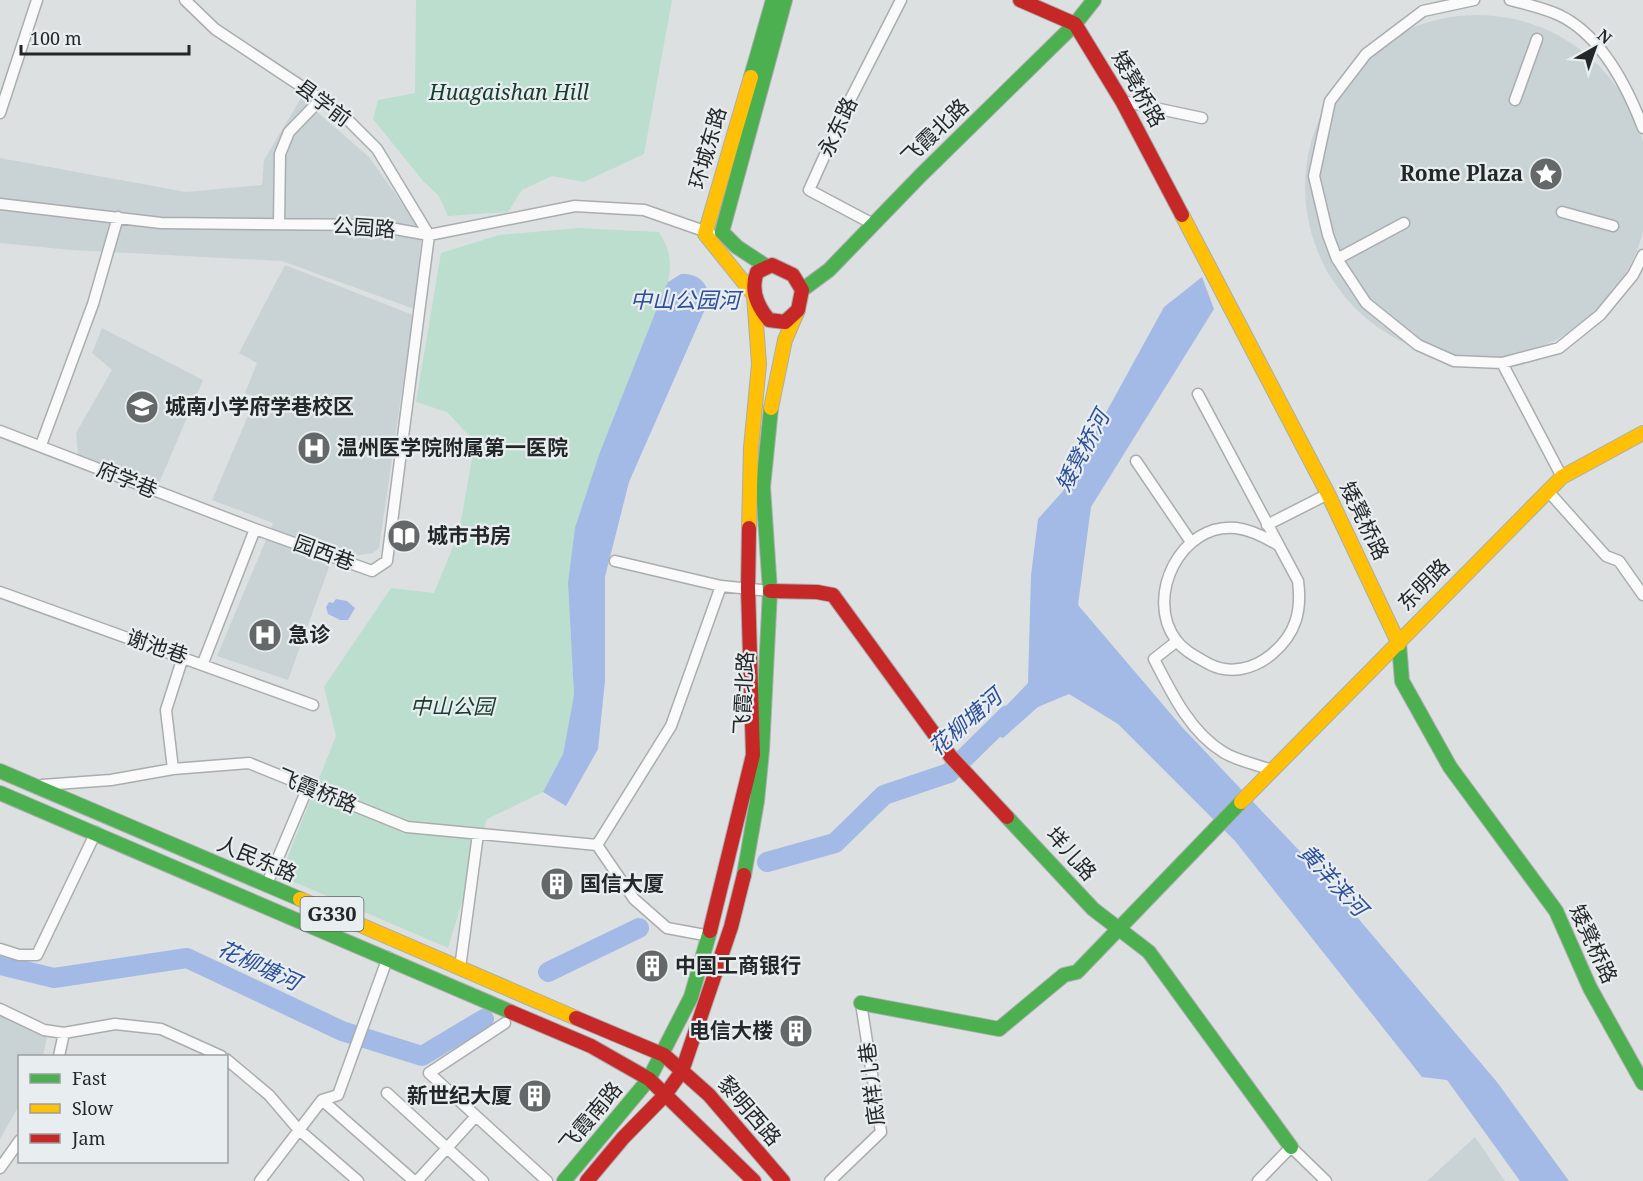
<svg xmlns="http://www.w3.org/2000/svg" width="1643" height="1181" font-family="'Noto Serif','Noto Sans SC',serif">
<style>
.built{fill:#c9d3d5}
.green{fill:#bbdecf}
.water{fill:#a3bae7}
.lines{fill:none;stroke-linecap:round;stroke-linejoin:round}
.river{stroke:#a3bae7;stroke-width:20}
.street-casing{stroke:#aaadae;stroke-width:13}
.fast-casing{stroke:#aaadae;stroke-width:16}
.slow-casing{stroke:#aaadae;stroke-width:16}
.jam-casing{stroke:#aaadae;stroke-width:16}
.street{stroke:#fafafa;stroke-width:10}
.fast{stroke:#4caf50;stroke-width:14}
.slow{stroke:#ffc107;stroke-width:14}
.jam{stroke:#c62828;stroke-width:14}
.labels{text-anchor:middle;stroke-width:4.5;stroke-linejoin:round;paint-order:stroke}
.shield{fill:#e8eef0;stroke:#5f6363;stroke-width:1.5}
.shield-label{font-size:20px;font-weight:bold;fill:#242727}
.street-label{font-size:21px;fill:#242727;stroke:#e8eef0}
.park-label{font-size:21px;font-style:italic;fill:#163c2d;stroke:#e8eef0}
.poi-label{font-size:21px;font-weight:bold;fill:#242727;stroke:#e8eef0;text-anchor:start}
.water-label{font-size:22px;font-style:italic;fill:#2d4e99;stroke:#e8eef0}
</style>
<rect width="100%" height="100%" fill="#dde0e1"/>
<path class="built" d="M1305 187a172 172 0 1 1 344 0a172 172 0 1 1-344 0Z
M301,98L369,157L422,231L414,309L282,261L71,250L0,243V158L186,192L262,185L264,160Z
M285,265L413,315L379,548L373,553L332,559L288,680L217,656L273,523L212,500L256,397L245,393L257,363L239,353Z
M102,328L203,380L157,488L78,455L76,433L112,370L92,353Z
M0,1013L47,1037L43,1056H20L19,1106L0,1139Z
M1475,1137L1505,1181H1427Z"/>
<path class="green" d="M416,0H672L644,154L584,182L552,176L522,190L508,212L448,216L439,196L423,181L373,119L378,100L415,93Z
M578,228L659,232C670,249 672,262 668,282L600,452L568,583L574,695L563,754L543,792L487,819L448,948L280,876L336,736L324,687L391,588L434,593L459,532L475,442L447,412L416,402L441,253L499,235Z"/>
<path class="water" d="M681,274C698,273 709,283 709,300L629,482L605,577V681L598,749L566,806L543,792L563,754L574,695L568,583L575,528L600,452L665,288L668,282Z
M1202,277L1214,309L1091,507L1078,605L1182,727L1312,864L1497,1082L1569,1181H1520L1447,1080L1422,1077L1235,841L1118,724L1069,694L1038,707L1003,738L983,730L1028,683L1031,575L1038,519L1063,491L1164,307Z
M336,599L347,601L355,608L348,620H340L328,614L326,607L329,602L333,603Z"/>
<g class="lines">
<path class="river" d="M767,862L835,843L884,795L949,773L1008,715
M0,965L54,978L187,958L342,1031L422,1056L484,1019
M548,972L639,928"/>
<defs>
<path id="street" d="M185,0L215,29L340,112L377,149L429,235
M1474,0L1423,11L1366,54L1330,101L1314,176L1328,235L1337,259L1366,303L1418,345L1454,361L1502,363L1559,348L1600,315L1633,275L1643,255
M1510,0C1526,4 1544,8 1559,15C1601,35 1627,86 1643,128
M1515,100L1537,39
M1122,101L1202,118
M0,113L37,0
M0,204L161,223L373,225L429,235L575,206L644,210L710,233
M1562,212L1613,226
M279,224L280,154L289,132L321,99
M873,224L809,190L848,104L901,0
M1337,259L1404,223
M1502,363L1562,477
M1198,394L1298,581C1302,611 1296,634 1272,654C1254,669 1230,675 1209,664C1197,657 1184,651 1176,640C1144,597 1181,522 1236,528C1252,530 1265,537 1278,545
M0,431L255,529
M41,445L93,304L118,217
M1136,461L1191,542
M1548,491L1606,556L1619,561L1643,595
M1267,525L1328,494
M615,561L721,586L770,591
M0,592L313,705
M1177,641L1154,659C1171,692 1190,732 1223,752C1237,761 1256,764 1271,770
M203,663L255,529L372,571L387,561L429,235
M173,769L166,710L183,657
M42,785L111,780L173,769L249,763L407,827L597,845L634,899L667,928L710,936
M597,845L671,726L721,586
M266,886L308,787
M0,949L19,955H37L96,832
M460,968L478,834
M0,1009L44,1030L64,1033L115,1024L161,1029L221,1056
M505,1023L429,1073L547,1181
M59,1056L64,1033
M226,1059L269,1095L298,1129L358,1181
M387,1093L483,1181
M322,1100L414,1181
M0,1168L20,1140
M260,1181L322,1100L338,1095L388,957
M417,1181L476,1116
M830,1181L881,1132L861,1003
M1258,1181L1291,1147L1326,1181"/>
<path id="fast" d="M751,77L773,0
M766,266L737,247L722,232L785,0
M802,290L829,270L921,175L1075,24L1094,0
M1399,644L1402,681L1450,767L1556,911L1590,988L1643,1083
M0,771L300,899
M0,793L511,1012
M1007,817L1093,909L1149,952L1291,1147
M744,875L757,801L762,750L770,591L763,487L771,408
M861,1003L999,1029L1064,975L1077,972L1241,802
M564,1181L649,1079L691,997L710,931"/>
<path id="slow" d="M1182,215L1328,494L1399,644
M771,408L785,340L798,310
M749,528L751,448L759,364L754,295L705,234L751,77
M1241,802L1562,477L1643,433
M300,899L576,1018"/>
<path id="jam" d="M1020,0L1075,24L1122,101L1182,215
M772,265L793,275L802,290L798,310L785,322L769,320C757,306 750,290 757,272Z
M770,591L817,592L833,595L951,757L1007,817
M710,931L753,755L748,588L749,528
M511,1012L591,1046L649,1079L754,1181
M576,1018L664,1055L709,1095L783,1181
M587,1181L623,1138L665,1095L682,1071L731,927L744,875"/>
</defs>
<use href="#street" class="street-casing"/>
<use href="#fast" class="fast-casing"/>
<use href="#slow" class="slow-casing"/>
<use href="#jam" class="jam-casing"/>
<use href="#street" class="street"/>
<use href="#fast" class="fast"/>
<use href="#slow" class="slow"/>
<use href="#jam" class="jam"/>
</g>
<defs>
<symbol id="sight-disc" viewBox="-11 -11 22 22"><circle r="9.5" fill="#656868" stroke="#e8eef0"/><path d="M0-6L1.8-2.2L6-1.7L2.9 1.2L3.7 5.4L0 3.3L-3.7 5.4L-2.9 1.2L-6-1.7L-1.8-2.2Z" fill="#fff"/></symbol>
<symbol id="school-disc" viewBox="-11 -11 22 22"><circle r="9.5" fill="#656868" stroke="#e8eef0"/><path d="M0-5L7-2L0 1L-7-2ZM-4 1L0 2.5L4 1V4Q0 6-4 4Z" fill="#fff"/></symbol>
<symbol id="hospital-disc" viewBox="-11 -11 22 22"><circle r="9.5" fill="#656868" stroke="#e8eef0"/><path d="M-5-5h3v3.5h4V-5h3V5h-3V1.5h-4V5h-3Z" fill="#fff"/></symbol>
<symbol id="library-disc" viewBox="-11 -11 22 22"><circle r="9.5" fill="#656868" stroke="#e8eef0"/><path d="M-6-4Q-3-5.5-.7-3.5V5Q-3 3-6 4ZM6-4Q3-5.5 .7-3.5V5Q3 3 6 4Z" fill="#fff"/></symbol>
<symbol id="building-disc" viewBox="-11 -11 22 22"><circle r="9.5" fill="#656868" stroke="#e8eef0"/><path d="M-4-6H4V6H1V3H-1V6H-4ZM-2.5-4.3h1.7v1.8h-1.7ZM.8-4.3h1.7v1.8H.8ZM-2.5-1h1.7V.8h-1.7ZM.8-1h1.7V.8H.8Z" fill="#fff"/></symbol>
</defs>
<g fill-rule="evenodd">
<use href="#sight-disc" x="1527" y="155" width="38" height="38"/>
<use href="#school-disc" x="123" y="388" width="38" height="38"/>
<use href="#hospital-disc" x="295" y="429" width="38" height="38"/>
<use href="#library-disc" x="385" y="517" width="38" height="38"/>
<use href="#hospital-disc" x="246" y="616" width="38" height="38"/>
<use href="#building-disc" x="538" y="865" width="38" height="38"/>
<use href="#building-disc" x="633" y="947" width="38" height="38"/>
<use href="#building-disc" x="777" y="1012" width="38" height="38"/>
<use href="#building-disc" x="516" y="1077" width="38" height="38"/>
</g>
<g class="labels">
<rect class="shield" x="300.5" y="897" width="63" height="34" rx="4.5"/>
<g class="shield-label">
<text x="332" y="921">G330</text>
</g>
<g class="street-label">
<text transform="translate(1138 89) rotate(60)" y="7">矮凳桥路</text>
<text transform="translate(323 103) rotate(37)" y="7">县学前</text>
<text transform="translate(838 127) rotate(-65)" y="7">永东路</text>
<text transform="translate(935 132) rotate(-44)" y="7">飞霞北路</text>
<text transform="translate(708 148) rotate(-74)" y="7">环城东路</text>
<text transform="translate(364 228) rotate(4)" y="7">公园路</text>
<text transform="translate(127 480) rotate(22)" y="7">府学巷</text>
<text transform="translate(1364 521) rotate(64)" y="7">矮凳桥路</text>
<text transform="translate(324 553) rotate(20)" y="7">园西巷</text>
<text transform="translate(1424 585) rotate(-45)" y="7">东明路</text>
<text transform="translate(157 647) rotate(19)" y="7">谢池巷</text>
<text transform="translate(744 693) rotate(-87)" y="7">飞霞北路</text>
<text transform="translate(317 791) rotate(22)" y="7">飞霞桥路</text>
<text transform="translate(1071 854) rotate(48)" y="7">垟儿路</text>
<text transform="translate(257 859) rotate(23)" y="7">人民东路</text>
<text transform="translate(1593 944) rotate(65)" y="7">矮凳桥路</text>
<text transform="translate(872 1084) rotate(-97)" y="7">底样儿巷</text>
<text transform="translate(749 1111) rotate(49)" y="7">黎明西路</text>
<text transform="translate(591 1117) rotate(-50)" y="7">飞霞南路</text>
</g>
<g class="park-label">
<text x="509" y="100">Huagaishan Hill</text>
<text x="452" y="714">中山公园</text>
</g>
<g class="poi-label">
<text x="1523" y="181" text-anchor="end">Rome Plaza</text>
<text x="165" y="414">城南小学府学巷校区</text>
<text x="337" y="455">温州医学院附属第一医院</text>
<text x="427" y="543">城市书房</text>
<text x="288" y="642">急诊</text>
<text x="580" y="891">国信大厦</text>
<text x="675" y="973">中国工商银行</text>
<text x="773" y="1038" text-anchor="end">电信大楼</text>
<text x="512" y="1103" text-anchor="end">新世纪大厦</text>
</g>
<g class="water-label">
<text x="685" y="308">中山公园河</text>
<text transform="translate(1082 451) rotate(-62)" y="8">矮凳桥河</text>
<text transform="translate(965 722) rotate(-41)" y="8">花柳塘河</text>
<text transform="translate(1333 880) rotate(47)" y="8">黄洋浃河</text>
<text transform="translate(259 965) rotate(25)" y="8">花柳塘河</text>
</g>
</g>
<rect x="18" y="1055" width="210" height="108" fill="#e8eef0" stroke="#9a9ea0" stroke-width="1.5"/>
<rect x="30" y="1074" width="30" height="9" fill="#4caf50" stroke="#9a9ea0" stroke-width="1.5"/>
<text x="72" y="1085" font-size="18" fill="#242727">Fast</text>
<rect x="30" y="1104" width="30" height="9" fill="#ffc107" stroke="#9a9ea0" stroke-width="1.5"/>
<text x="72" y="1115" font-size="18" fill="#242727">Slow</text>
<rect x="30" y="1134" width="30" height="9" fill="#c62828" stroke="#9a9ea0" stroke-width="1.5"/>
<text x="72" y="1145" font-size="18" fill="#242727">Jam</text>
<g transform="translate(1595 48) rotate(40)" stroke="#e8eef0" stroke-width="4.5" paint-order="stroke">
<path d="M0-4.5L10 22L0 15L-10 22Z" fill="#242727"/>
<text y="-9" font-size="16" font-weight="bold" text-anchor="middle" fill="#242727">N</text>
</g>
<path d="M21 45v9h168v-9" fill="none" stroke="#242727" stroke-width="3"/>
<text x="30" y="45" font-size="18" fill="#242727" stroke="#e8eef0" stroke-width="4.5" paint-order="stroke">100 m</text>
</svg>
